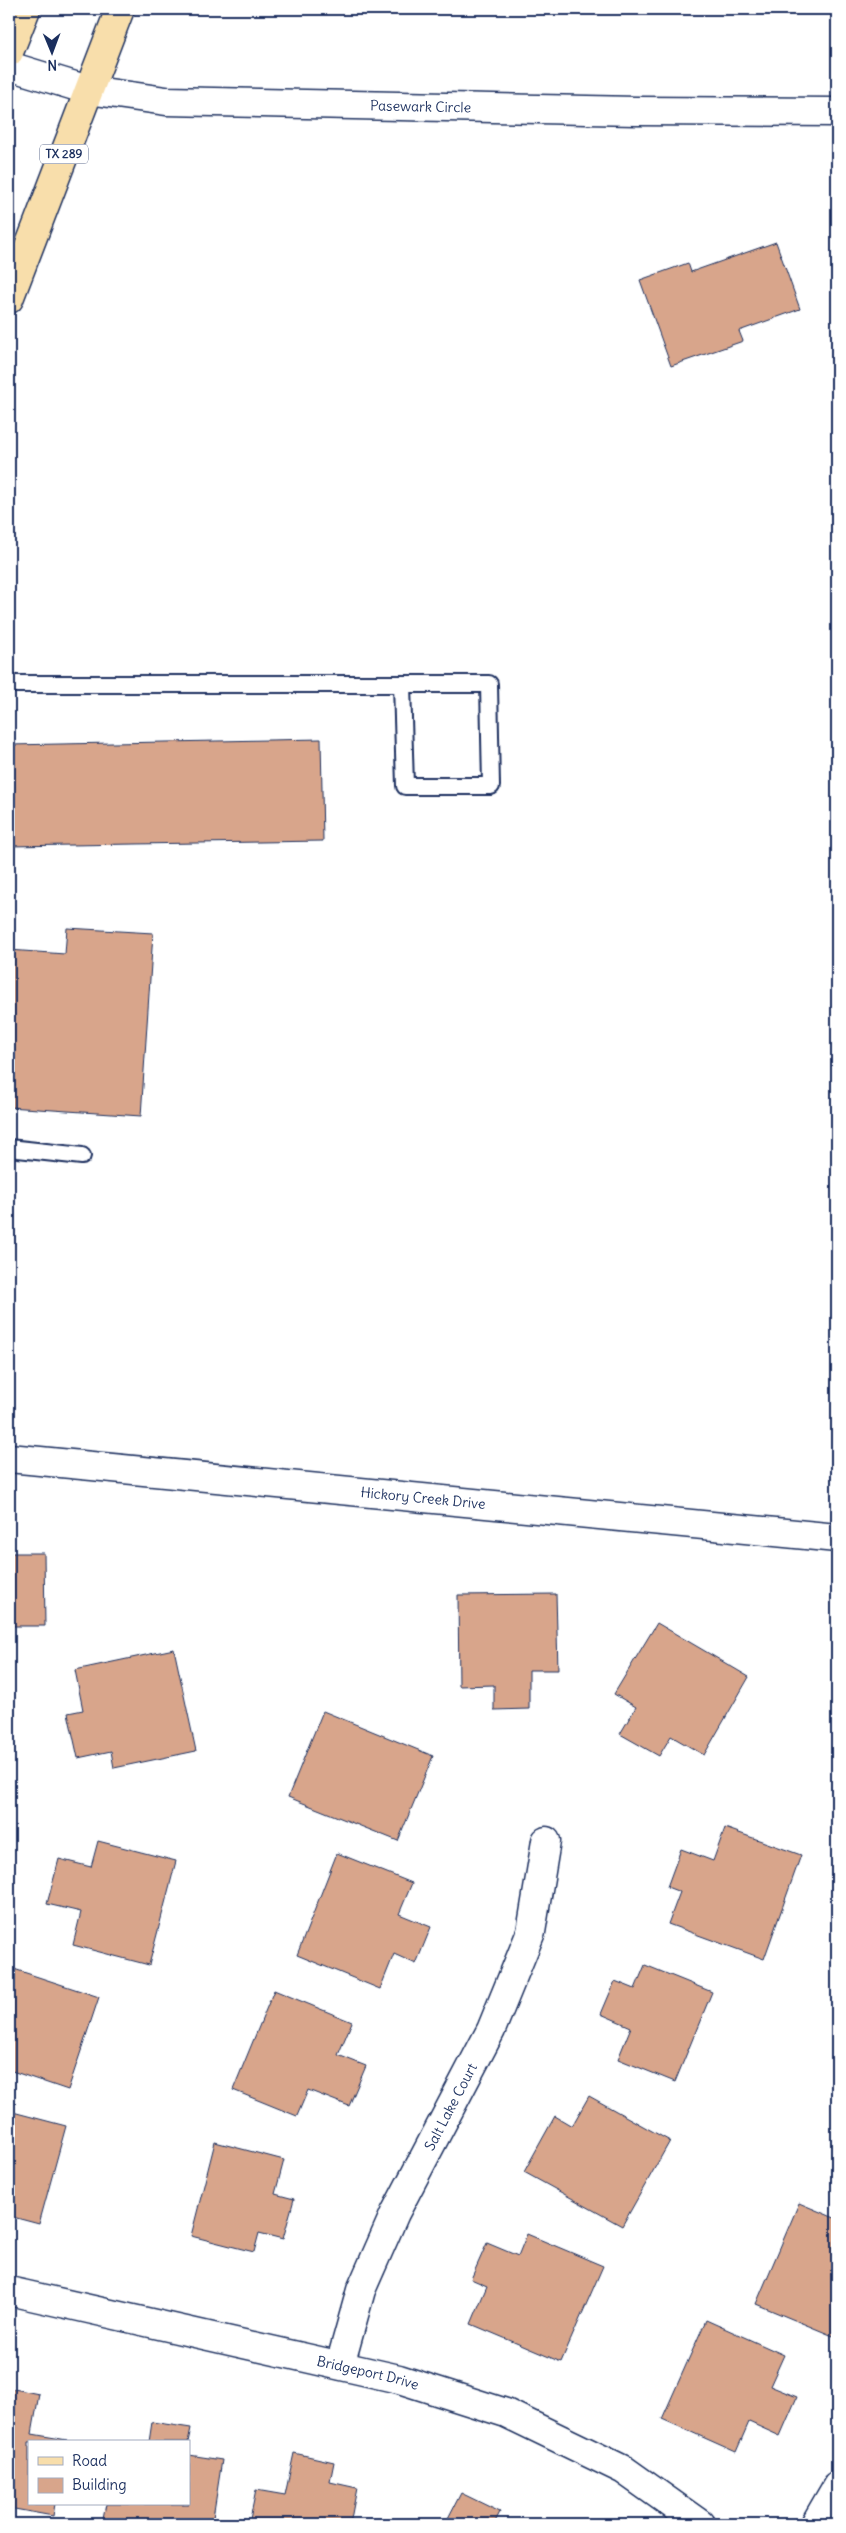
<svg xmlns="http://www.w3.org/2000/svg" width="846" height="2533" font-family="Delius,sans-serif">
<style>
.building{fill:#d8a58b;stroke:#1b2f5e}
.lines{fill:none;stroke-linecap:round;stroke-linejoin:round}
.service-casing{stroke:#1b2f5e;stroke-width:20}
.minor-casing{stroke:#1b2f5e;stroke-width:31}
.primary-casing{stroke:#1b2f5e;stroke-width:31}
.service{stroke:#fff;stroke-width:16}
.minor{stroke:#fff;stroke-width:28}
.primary{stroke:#f8deab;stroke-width:28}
.labels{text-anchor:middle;stroke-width:5;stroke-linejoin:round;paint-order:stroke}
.shield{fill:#fff;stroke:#5f6d8e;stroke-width:1}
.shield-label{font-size:12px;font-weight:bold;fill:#1b2f5e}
.street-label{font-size:14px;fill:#1b2f5e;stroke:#fff}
</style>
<rect width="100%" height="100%" fill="#fff"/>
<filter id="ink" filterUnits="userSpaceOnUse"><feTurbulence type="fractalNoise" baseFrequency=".02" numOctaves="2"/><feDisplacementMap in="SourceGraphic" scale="10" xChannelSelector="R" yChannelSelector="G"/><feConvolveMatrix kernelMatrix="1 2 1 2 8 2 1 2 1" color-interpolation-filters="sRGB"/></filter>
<g filter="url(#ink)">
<path class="building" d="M776,242L800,309L739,331L743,341L671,366L640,280L688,263L691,272Z
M321,739L323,841L9,846V745Z
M67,928L153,933L141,1116L9,1107V950L65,954Z
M9,1553H44L45,1626H9Z
M556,1594L558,1670H529V1709L494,1710V1685L459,1686L458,1595Z
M657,1623L749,1677L704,1755L671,1736L659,1756L620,1734L636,1707L614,1694Z
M174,1649L196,1751L114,1768L111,1751L78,1758L68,1713L83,1710L75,1670Z
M323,1711L433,1756L398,1841L288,1797Z
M725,1828L801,1855L764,1959L668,1924L680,1892L667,1887L681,1849L713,1861Z
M98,1841L176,1861L149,1965L73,1945L81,1912L47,1904L59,1859L91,1867Z
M337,1853L412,1883L399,1914L431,1927L416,1964L394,1954L380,1989L297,1955Z
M645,1965L712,1992L675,2082L618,2059L631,2027L601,2014L615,1981L635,1989Z
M14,1969L99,1997L68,2090L9,2070V1986Z
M274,1990L352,2022L338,2055L366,2066L349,2106L308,2090L297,2116L233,2090Z
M589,2096L670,2141L622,2226L524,2172L555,2116L572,2126Z
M9,2111L66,2126L39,2224L9,2216Z
M215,2142L284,2160L275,2194L294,2199L283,2239L259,2233L254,2252L191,2236Z
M799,2203L837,2219V2327L833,2336L756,2304Z
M527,2234L603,2266L561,2362L471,2324L487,2286L471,2279L487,2243L518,2256Z
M706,2320L784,2355L770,2386L797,2397L780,2436L749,2422L736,2452L662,2419Z
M9,2388L39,2394L32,2434L67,2440L29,2442V2504H55L53,2516L9,2508Z
M152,2422L191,2428L188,2442H149Z
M294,2453L334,2462L330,2482L357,2488L350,2524H249L256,2490L285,2495Z
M189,2455L222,2460L212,2524H102L106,2504H189Z
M461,2493L500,2512L494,2524H445Z"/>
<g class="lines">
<defs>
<path id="service" d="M9,684H489L491,786H405L402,684
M9,1148L82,1156"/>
<g id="minor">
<path id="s1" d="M9,66L88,90L166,101L636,111L837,112"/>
<path id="s2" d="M9,1458L837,1538"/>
<path id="s3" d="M9,2291L399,2379L506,2413L624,2470L700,2524"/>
<path id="s4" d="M340,2365L361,2290L395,2213L491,2030L531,1932L546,1841"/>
<path d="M815,2524L837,2486"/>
</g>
<path id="primary" d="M9,52L26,9
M9,299L120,9"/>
</defs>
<use href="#service" class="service-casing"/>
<use href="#minor" class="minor-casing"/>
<use href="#primary" class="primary-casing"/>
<use href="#service" class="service"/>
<use href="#minor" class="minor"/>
<use href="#primary" class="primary"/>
</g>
</g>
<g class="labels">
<rect class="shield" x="40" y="144.5" width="48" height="19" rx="4"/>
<g class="shield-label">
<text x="64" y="158">TX 289</text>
</g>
<g class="street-label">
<text dy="5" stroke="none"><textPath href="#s1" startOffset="416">Pasewark Circle</textPath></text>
<text dy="5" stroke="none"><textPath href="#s2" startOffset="416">Hickory Creek Drive</textPath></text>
<text dy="5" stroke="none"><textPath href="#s4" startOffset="282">Salt Lake Court</textPath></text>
<text dy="5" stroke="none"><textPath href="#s3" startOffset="368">Bridgeport Drive</textPath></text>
</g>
</g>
<rect width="846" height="2533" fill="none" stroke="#fff" stroke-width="30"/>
<rect x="15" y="15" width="816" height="2503" fill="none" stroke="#1b2f5e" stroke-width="2" filter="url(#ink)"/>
<rect x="28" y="2440" width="162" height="65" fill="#ffffff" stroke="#a4acbf"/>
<rect x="38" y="2457" width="25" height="8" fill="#f8deab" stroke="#a4acbf"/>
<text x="72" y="2466" font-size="15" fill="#1b2f5e">Road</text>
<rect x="38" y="2478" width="25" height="15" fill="#d8a58b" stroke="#a4acbf"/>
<text x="72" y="2490" font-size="15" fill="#1b2f5e">Building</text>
<g transform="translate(52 52) rotate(179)" stroke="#ffffff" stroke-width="4" paint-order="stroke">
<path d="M0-4L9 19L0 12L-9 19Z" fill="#1b2f5e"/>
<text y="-8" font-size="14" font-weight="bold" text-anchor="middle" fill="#1b2f5e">N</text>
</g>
</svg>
